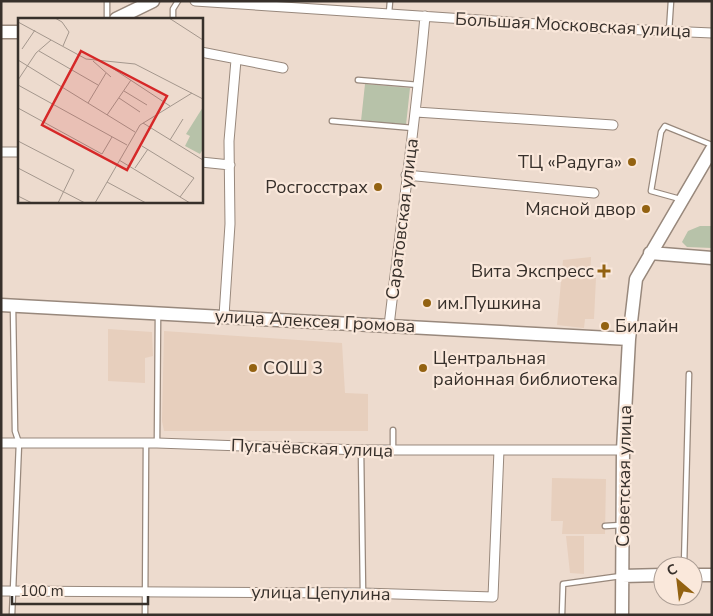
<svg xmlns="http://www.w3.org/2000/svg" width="713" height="616" font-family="'Nunito Sans',sans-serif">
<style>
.built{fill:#e7cfbd}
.green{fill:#b7c2a9}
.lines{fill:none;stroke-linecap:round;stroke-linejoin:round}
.lane-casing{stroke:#98887c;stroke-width:7}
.street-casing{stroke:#98887c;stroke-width:11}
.secondary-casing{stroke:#98887c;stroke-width:15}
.lane{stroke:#fff;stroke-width:4.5}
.street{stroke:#fff;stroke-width:9}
.secondary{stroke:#fff;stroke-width:12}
.poi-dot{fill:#936211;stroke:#fae8db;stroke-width:2}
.labels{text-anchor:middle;stroke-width:4.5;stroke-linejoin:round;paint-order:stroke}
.street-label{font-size:18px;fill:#37302b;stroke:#fae8db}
.poi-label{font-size:18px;fill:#37302b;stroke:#fae8db;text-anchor:end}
.inset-road{fill:none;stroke:#a4978d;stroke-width:1}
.view{fill:#d62828;fill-opacity:0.15;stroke:#d62828;stroke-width:2.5}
.inset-edge{fill:none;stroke:#37302b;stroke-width:2.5}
</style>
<rect width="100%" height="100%" fill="#eddbce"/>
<path class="built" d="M591,257L590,278H596L594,319H585L584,328L557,325L563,260Z
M108,329L152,332L153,356L145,358V383L108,381Z
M164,331L342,343L345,393L368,394V431H164L162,421Z
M552,478L606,479L605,534H562L563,521H551Z
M566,536H584V574L570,573Z"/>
<path class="green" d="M365,84L410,88L406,125L361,121Z
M700,226H712V248L687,247L682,242L688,231Z"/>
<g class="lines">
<defs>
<path id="lane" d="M107,1V19
M389,13L390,1
M173,19V9L178,1
M669,31L671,1
M358,80L419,85
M332,121L413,128
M680,199L651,191L661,132L665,126L712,145
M157,443L158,315
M361,450L363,593
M393,450V430
M605,526L621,525
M684,566L689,374
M12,615L19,443L15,431L13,307
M145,615L146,444
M562,615L563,584L621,576"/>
<path id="street" d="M195,1L598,28L712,33
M201,52L283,68
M416,112L613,125
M1,152H19
M201,162L230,165
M406,175L594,193
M224,316L230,224L229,141L236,60
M389,326C401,222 416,119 425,16
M1,443H157L361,450H623
M1,591L363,593L493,597L499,450"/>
<path id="secondary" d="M116,19L153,1
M1,32H19
M650,253L712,258
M1,305L629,339
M693,575H712
M622,576L663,575
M622,615L623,450L629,339L636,279L712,149"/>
</defs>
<use href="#lane" class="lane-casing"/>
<use href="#street" class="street-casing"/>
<use href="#secondary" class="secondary-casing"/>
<use href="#lane" class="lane"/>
<use href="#street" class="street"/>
<use href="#secondary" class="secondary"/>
</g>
<g class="poi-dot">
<circle cx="632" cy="162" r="5"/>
<circle cx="378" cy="187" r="5"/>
<circle cx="646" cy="209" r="5"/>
<path d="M601.5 263.5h5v5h5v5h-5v5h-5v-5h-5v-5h5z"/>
<circle cx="427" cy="303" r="5"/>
<circle cx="605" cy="326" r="5"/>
<circle cx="253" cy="368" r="5"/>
<circle cx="423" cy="368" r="5"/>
</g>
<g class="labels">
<g class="street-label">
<text transform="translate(573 25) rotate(3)" y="6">Большая Московская улица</text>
<text transform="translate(402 219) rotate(-83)" y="6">Саратовская улица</text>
<text transform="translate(315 321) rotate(3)" y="6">улица Алексея Громова</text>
<text transform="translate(312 448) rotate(2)" y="6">Пугачёвская улица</text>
<text transform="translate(624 476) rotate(-89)" y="6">Советская улица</text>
<text transform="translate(321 593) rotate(1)" y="6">улица Цепулина</text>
</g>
<g class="poi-label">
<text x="622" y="168">ТЦ «Радуга»</text>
<text x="368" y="193">Росгосстрах</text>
<text x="636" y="215">Мясной двор</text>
<text x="594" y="277">Вита Экспресс</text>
<text x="437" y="309" text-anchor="start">им.Пушкина</text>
<text x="615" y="332" text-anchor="start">Билайн</text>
<text x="433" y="364" text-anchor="start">Центральная<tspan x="433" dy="21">районная библиотека</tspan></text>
<text x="263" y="374" text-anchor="start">СОШ 3</text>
</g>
</g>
<g transform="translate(18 18)">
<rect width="185" height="185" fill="#eddbce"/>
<path d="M185,89V131L182,136L167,128L172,118L168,116Z" fill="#b7c2a9"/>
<path class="inset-road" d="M37,0L44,4L51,14L45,28M151,0L185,22M0,4L68,41L117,46L185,81M4,31L17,12M21,33L80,67M0,42L117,114M75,43L93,59M85,44L152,88M0,62L18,35L33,22M0,67L109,127M106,73L129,87M101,80L122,94M70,85L88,55M0,90L84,136L94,119M89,97L113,62M125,105L185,142M152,122L165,101M0,123L56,152L40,185M124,128L176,160L162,179M101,142L172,185M0,150L67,185M117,150L130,131M89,164L128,185M0,178L14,185M77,185L122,107L174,75"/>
<path class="view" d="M63,33L149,78L109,152L24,107Z"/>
<rect width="185" height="185" class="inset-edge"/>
</g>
<rect width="713" height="616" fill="none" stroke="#37302b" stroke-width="5"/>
<g transform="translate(678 581) rotate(332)"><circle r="24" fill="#fae8db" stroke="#ac9e95"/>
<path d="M0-4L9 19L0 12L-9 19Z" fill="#936211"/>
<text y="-8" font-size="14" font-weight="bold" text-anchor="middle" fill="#37302b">С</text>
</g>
<path d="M12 596v8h136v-8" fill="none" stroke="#37302b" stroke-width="2.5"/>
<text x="20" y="596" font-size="15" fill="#37302b" stroke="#fae8db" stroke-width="4" paint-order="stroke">100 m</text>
</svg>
